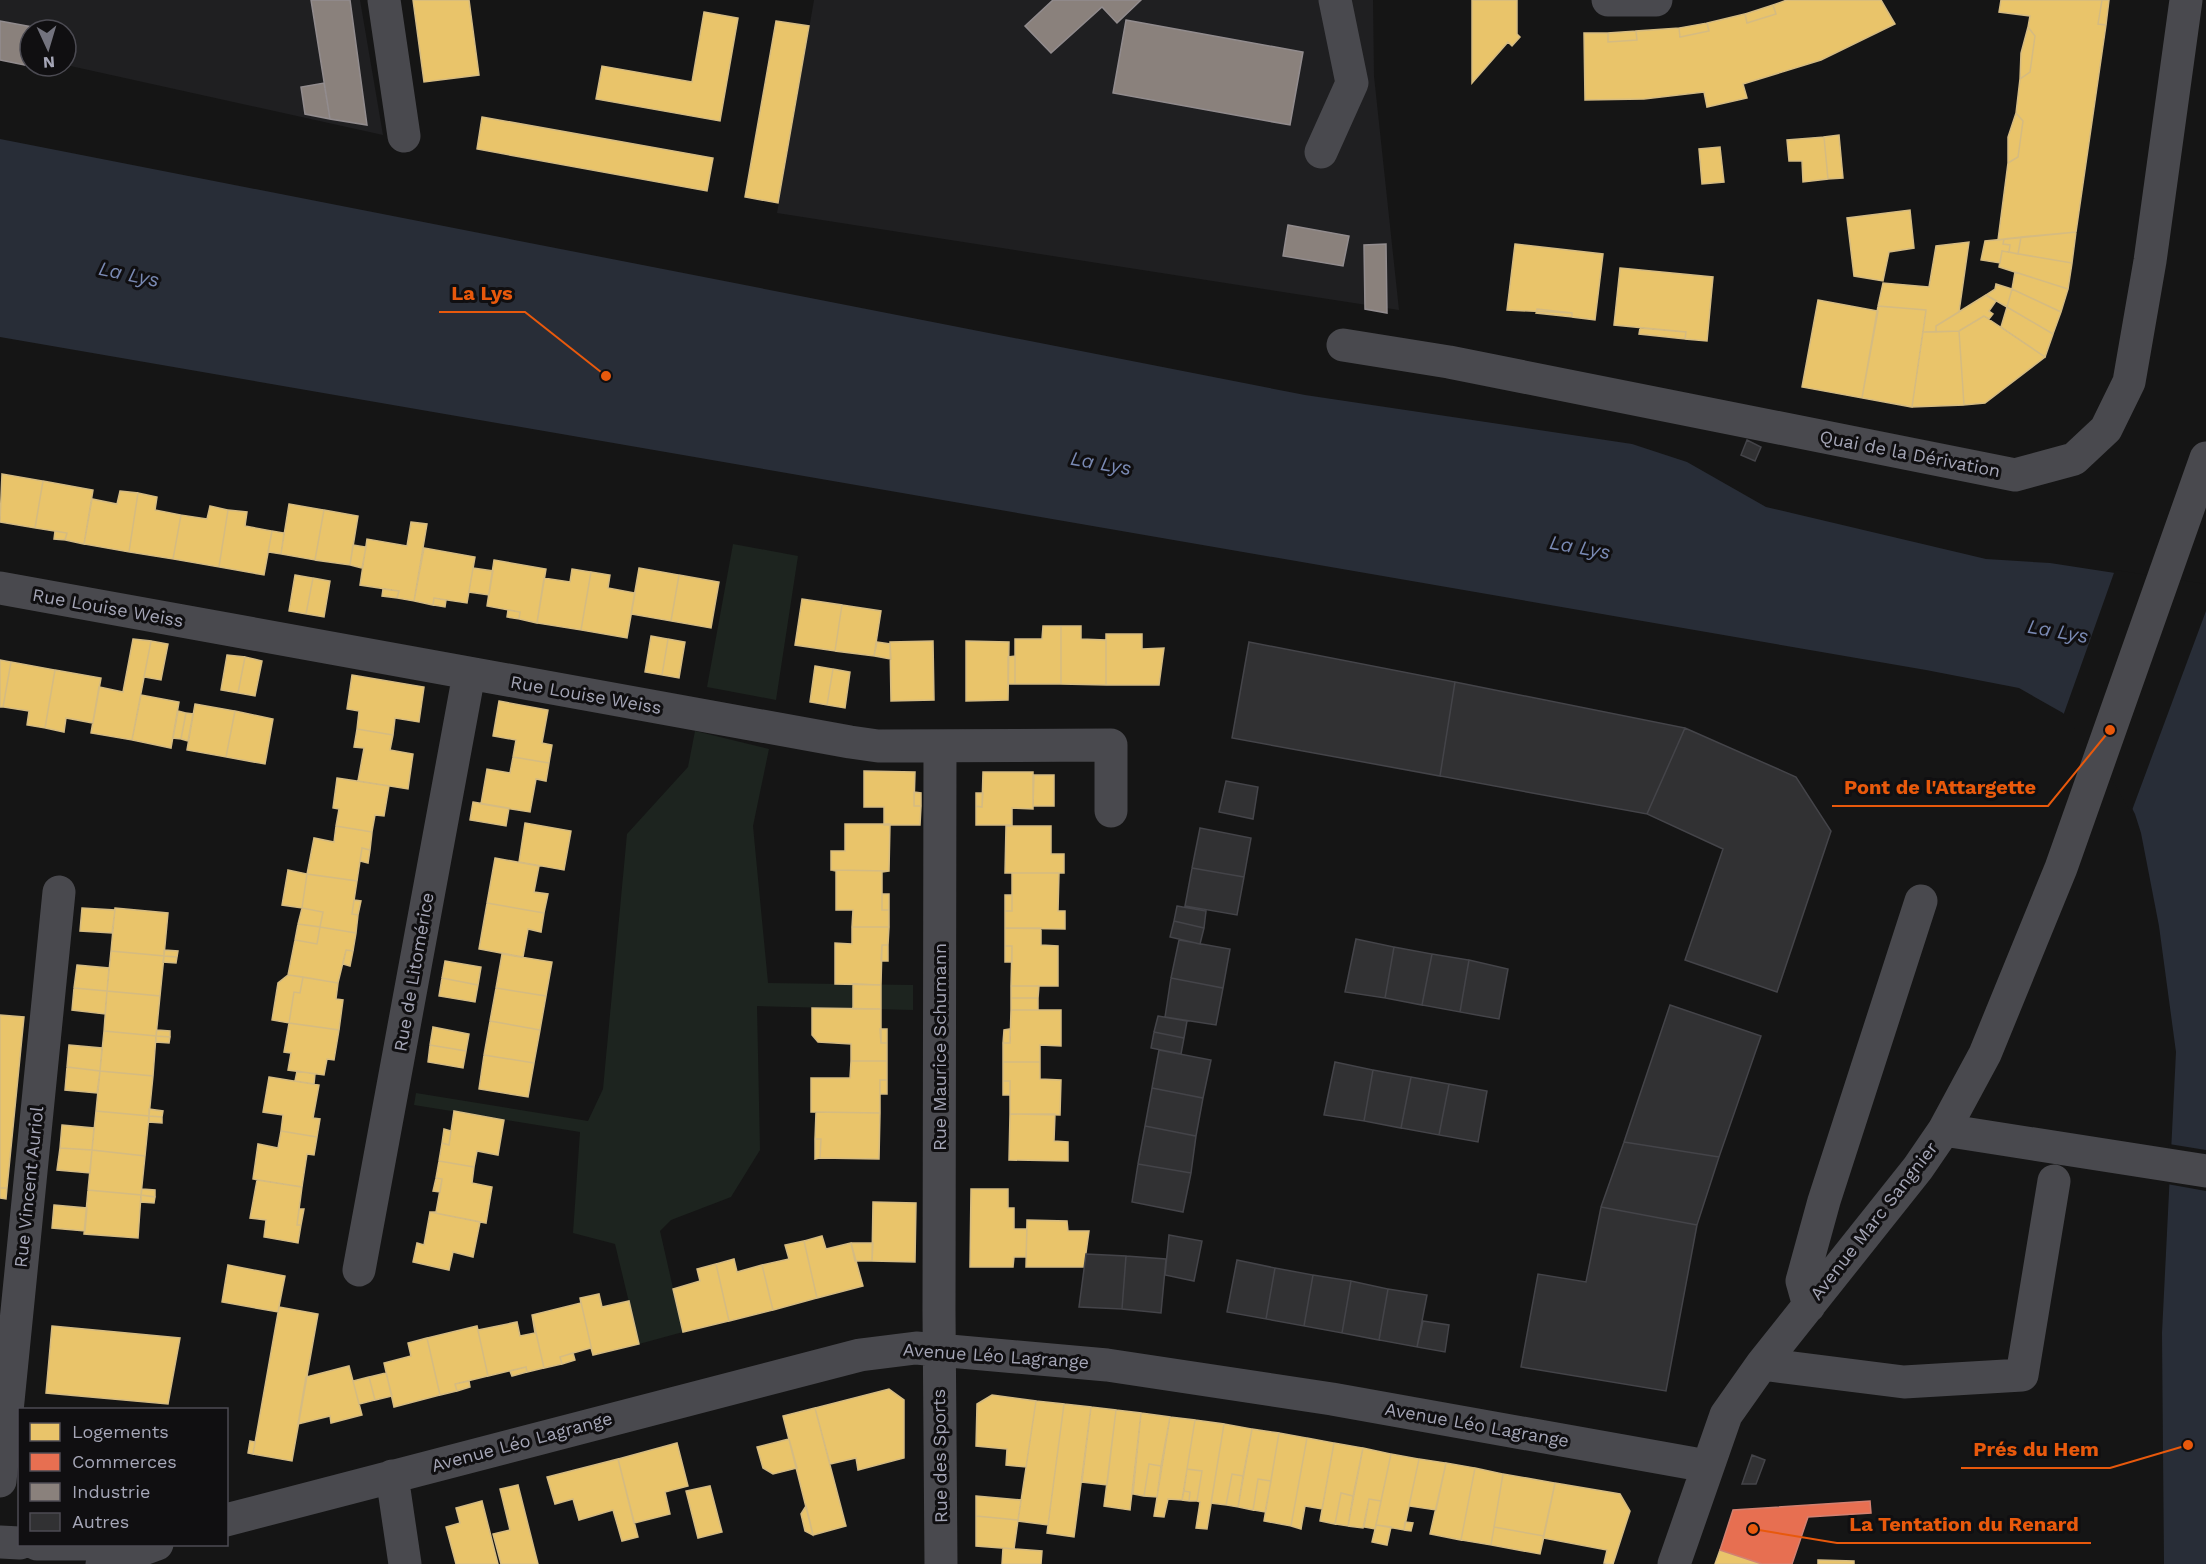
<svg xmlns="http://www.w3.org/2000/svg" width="2206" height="1564" font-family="'Work Sans',sans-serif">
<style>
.built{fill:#1f1f21}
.green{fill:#1d241f}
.water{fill:#282d37}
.pier{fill:#151515}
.homes{fill:#e9c46a;stroke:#d5bb81;stroke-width:1.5}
.shops{fill:#e76f51;stroke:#d38070;stroke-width:1.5}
.industry{fill:#8a817c;stroke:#928c8e;stroke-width:1.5}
.building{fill:#313133;stroke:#444449;stroke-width:1.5}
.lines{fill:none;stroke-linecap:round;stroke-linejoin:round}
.minor{stroke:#49494e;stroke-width:33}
.labels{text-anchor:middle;stroke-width:6;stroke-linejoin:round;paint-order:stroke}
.street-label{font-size:18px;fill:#a5a6b7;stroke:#100f11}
.water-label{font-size:20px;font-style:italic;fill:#7a8ab4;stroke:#100f11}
.leader{fill:none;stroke:#e8590c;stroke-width:2}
.callout-dot{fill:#e8590c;stroke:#100f11;stroke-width:2}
.callout-label{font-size:20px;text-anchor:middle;font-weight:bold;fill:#e8590c;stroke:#100f11;stroke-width:6;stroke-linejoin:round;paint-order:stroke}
</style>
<rect width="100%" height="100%" fill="#151515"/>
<path class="built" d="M0,0H360L383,135L66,65V30H30L0,50Z
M814,0H1373L1374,76L1399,310L777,213Z"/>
<path class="green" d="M733,544L798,556L776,700L707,687Z
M695,731L769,749L753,826L768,983L913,985V1010L757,1006L760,1150L731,1197L671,1220L660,1231L683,1332L639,1344L615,1244L573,1233L580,1132L414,1105L416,1093L588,1121L603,1089L627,834L688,767Z"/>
<path class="water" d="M0,139L1305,395L1632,444L1687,462L1766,507L1986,559L2050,563L2206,587V1564H2164L2162,1333L2176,1052L2159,926L2141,833L2135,814L2113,771L2099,751L2063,713L2019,688L1926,670L0,337Z"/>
<path class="pier" d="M2115,570L2206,584V611L2131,813L2097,753L2063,716Z
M2169,1144L2206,1150V1191L2167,1184Z"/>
<path class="homes" d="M413,0H469L479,75L424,82Z
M1472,0H1517V34L1520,37L1512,46L1508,42L1472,83Z
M1787,0H1881L1895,24L1821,60L1743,84L1747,98L1707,107L1704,92L1644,99L1585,100L1584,33H1608V42L1637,40L1636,31L1679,28L1680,37L1709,31L1707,23L1745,14L1747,23L1776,14L1773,5Z
M2001,0H2102L2098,24L2106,25L2076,232L1998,240L2008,163L2018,157L2023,121L2016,113L2020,79L2030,72L2035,36L2028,27L2030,16L1999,12Z
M2102,0H2109L2106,25L2098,24Z
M1773,5L1776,14L1747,23L1745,14Z
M704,12L738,18L720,121L596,99L602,66L692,82Z
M776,21L809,26L778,203L745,197Z
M1707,23L1709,31L1680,37L1679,28Z
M2028,27L2035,36L2030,72L2020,79L2021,53Z
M1636,31L1637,40L1608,42V33Z
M2016,113L2023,121L2018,157L2008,163V137Z
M482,117L713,158L707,191L477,149Z
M1839,135L1843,178L1828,179L1824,137Z
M1824,137L1828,179L1803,182L1802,161H1789L1787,140Z
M1720,147L1724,182L1702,184L1699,149Z
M1910,210L1914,248L1889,252L1883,281L1854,276L1847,218Z
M2076,232L2072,263L2018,254L2021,237Z
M2021,237L2018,254L2009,252L2010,245L2003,244L2004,239Z
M2004,239L2003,244L2010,245L2009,252L2002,251L2000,263L1981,260L1985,241Z
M1969,242L1959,312L1936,326V332H1923L1926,310L1878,306L1883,283L1929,287L1936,246Z
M1515,244L1603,254L1595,320L1572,317V313L1507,310Z
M2002,251L2072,263L2068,289L1999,267Z
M1620,268L1713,277L1707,341L1685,339L1686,332L1614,325Z
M2015,272L2068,289L2061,312L2012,289Z
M1996,284L2012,289L2007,307L1986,295L1995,289Z
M2012,289L2061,312L2053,334L2007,307Z
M1986,295L1996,301L1989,311L1993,314L1989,319L1984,316L1959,331L1936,332V326Z
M1818,300L1878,311L1862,398L1802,387Z
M1878,306L1926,310L1912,407L1862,398Z
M2007,307L2053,334L2045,357L2001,327Z
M1537,309L1572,313V317L1536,313Z
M1984,316L2045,357L1985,403L1964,405L1959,331Z
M1640,328L1686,332L1685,339L1639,334Z
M1959,331L1964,405L1912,407L1923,332Z
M2,474L43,481L35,528L0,522Z
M43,481L93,490L84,544L65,540L67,533L35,528Z
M120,491L138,493L129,552L84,544L92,499L117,504Z
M138,493L157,497L155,510L181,515L173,559L129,552Z
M289,504L324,510L315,560L281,554Z
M210,506L228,510L219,567L173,559L181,515L207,519Z
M228,510L247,512L245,526L272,531L264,575L219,567Z
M324,510L358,516L350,565L315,560Z
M411,522L427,524L414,601L397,598L399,591L360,585L367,539L407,546Z
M55,531L67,533L65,540L54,539Z
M272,531L284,533L281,554L268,552Z
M353,545L366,547L362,568L350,565Z
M424,548L475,557L467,603L434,598L433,605L414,601Z
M494,560L546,569L537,623L519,619L520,612L487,606Z
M473,568L493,571L489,595L469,592Z
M639,568L679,575L671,621L631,614Z
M572,569L591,572L581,630L537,623L544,578L570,582Z
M591,572L610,575L608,588L635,593L627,638L581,630Z
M295,575L313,578L306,614L289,611Z
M679,575L719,582L711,628L671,621Z
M313,578L330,581L324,617L306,614Z
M383,589L399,591L397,598L382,596Z
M434,598L446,600L445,607L433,605Z
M802,599L842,605L835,651L795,645Z
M842,605L881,611L874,656L835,651Z
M508,610L520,612L519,619L507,617Z
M1043,626H1061V684H1015V639H1042Z
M1061,626H1081V639L1106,640V685L1061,684Z
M1106,634H1142V649L1164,648L1159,685H1106Z
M651,636L668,639L662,675L645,672Z
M133,639L151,641L132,740L91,733L99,687L123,692Z
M668,639L685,642L679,678L662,675Z
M151,641L168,644L161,680L144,677Z
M933,641L934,700L891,701L890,642Z
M966,641L1009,642L1008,700L966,701Z
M877,642L890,644L891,659L874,656Z
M227,655L245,657L238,693L221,690Z
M1015,656V684H1008V657Z
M245,657L262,661L255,696L238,693Z
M0,660L11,662L3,707H0Z
M11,662L55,670L45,728L27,725L29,711L3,707Z
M815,666L833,669L827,705L810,702Z
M833,669L850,672L845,708L827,705Z
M55,670L101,678L93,723L66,718L64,732L45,728Z
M352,675L424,687L419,722L395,718L393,735L357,729L359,711L347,709Z
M141,695L179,702L171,748L132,740Z
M499,701L548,710L542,743L552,745L549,763L513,757L516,740L493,736Z
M195,704L235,711L226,757L187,750Z
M178,711L186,713L181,739L173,738Z
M235,711L273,719L265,764L226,757Z
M186,713L193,714L188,741L181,739Z
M357,729L393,735L390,750L413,754L408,789L358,781L364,748L354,747Z
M513,757L549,763L546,781L536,779L530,812L481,804L487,769L510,773Z
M864,771L915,772L914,806H921L920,825H884V807H864Z
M983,772H1033V809L1012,808V825H976V806L982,807Z
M1034,775H1054V806H1033Z
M337,778L389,786L384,816L375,815L372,832L336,826L339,809L333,808Z
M914,792L921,793V806H914Z
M976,793H983L982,807L976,806Z
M473,802L509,808L506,826L470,820Z
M525,823L571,831L564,870L519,862Z
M845,824H890L889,871L831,870V851H845Z
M336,826L372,832L370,850L362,848L357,881L307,874L314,838L334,842Z
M1006,826H1051V854H1064V873H1005Z
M362,848L370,850L368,863L360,861Z
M495,858L539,866L534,892L548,894L544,913L487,903Z
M288,870L307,874L302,908L282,905Z
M831,870L889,871L882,872V910H889V927H852L853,910H836V871Z
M1012,873H1059L1058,911H1065V929L1005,928V911H1012Z
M307,874L357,881L352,914L358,915L356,933L320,927L323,912L302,908Z
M882,894H889V910H882Z
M1005,895H1012V911H1005Z
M354,900L361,901L358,915L352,914Z
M487,903L544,913L541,932L528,929L523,957L479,949Z
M82,908L115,910L112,933L80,931Z
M115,908L168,913L164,956L111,951Z
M302,908L323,912L320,927L298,924Z
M298,924L320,927L317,944L295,940Z
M320,927L356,933L353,951L346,950L338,983L288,975L295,940L317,944Z
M852,927H889L888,945H882L881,985L835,984V943L852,944Z
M1005,928H1041V945L1058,946V986H1011L1012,946H1005Z
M882,945H888V961H881Z
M1005,946H1012V962H1005Z
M164,950L178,951L177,957L164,956Z
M346,950L353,951L350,966L343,964Z
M111,951L164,956L160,996L107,991Z
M502,954L552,962L546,996L496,988Z
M164,956L177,957L176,963L163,962Z
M445,961L481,967L478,985L442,978Z
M77,965L109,968L107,991L74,988Z
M288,975L303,977L300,993L294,992L289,1023L272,1020L278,983Z
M303,977L338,983L336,999L343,1000L339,1030L289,1023L294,992L300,993Z
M442,978L478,985L475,1002L439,996Z
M853,984L881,985V1009H853Z
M1011,986H1039L1038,998H1011Z
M74,988L107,991L105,1014L72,1010Z
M496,988L546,996L540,1030L490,1021Z
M107,991L160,996L156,1036L104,1031Z
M1011,998H1038V1010H1011Z
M812,1008L881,1009V1043H887V1061H851V1044L818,1042L812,1035Z
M1011,1010H1061V1046L1040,1045V1062H1003V1043H1010Z
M0,1015L24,1017L7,1188H0Z
M490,1021L540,1030L534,1063L484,1055Z
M289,1023L339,1030L334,1060L327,1059L324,1075L288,1070L291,1053L284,1052Z
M433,1027L469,1034L466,1051L430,1045Z
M880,1029H887V1043H881Z
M1010,1029V1043H1003L1004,1030Z
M157,1030L170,1031V1037L156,1036Z
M104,1031L156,1036L153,1076L100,1071Z
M156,1036L170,1037L169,1043L156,1042Z
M69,1045L102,1048L100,1071L67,1067Z
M430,1045L466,1051L463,1068L428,1062Z
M484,1055L534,1063L528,1097L479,1089Z
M851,1061H887V1080H880V1113L811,1112V1078H850Z
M1003,1062H1040V1079L1061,1080L1060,1115L1010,1114V1081H1003Z
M67,1067L100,1071L97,1093L65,1090Z
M100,1071L153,1076L149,1116L96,1111Z
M297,1071L315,1074L314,1084L295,1081Z
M269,1077L319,1085L313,1118L320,1119L317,1137L281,1131L283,1115L263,1112Z
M880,1080H887V1094H880Z
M1003,1081H1010V1095H1003Z
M149,1109L163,1111L162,1117L149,1116Z
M96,1111L149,1116L145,1156L92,1150Z
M454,1111L504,1120L498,1155L477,1151L474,1167L439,1161L442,1143L449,1145Z
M816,1112L880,1113L879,1159L820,1158L821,1139H815Z
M1010,1114H1055L1054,1141L1068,1142V1161L1009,1160Z
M149,1116L162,1117V1123L149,1122Z
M62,1125L94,1128L92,1150L60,1148Z
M444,1129L451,1131L449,1145L442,1143Z
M281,1131L317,1137L314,1155L307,1154L302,1187L253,1179L258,1144L278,1148Z
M815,1139H821L820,1158L815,1159Z
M60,1148L92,1150L90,1173L57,1170Z
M92,1150L145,1156L141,1195L88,1190Z
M439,1161L474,1167L472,1183L492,1187L486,1223L430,1212H436L442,1179L436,1178Z
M436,1178L442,1179L440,1192L433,1191Z
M257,1180L302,1187L297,1225H301L298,1243L264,1237L266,1220L250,1218Z
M0,1188H7L6,1199L0,1198Z
M142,1189L155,1190V1197L141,1195Z
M971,1189H1008V1208H1014V1229H1027L1026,1257H1014L1013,1267H970Z
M88,1190L141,1195L138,1238L84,1234Z
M141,1195L155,1197L154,1203L141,1202Z
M873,1202L916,1203L915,1262L872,1261Z
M54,1205L87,1208L85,1231L52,1228Z
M299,1209H304L301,1225H297Z
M430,1212L480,1222L473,1257L453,1252L449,1270L413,1262L417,1243L424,1245Z
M1027,1220L1067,1221L1068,1231H1089L1084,1267H1026Z
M822,1236L826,1249L851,1243L863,1286L817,1298L804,1241Z
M804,1241L817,1298L773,1310L762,1265L789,1259L785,1245Z
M851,1243H873L872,1261H855Z
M734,1259L737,1272L762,1265L773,1310L729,1321L716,1264Z
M716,1264L729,1321L683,1332L673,1289L700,1281L697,1269Z
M228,1265L285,1276L278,1312L222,1302Z
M599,1294L602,1307L629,1301L639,1344L593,1355L580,1298Z
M580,1298L593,1355L591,1348L573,1353L560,1357L562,1364L544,1368L532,1315L581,1303Z
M279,1307L318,1314L292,1461L253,1454Z
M532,1315L544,1368L527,1372L526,1367L488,1376L477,1326L478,1330L517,1322L520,1336L535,1333Z
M52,1326L180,1338L168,1404L46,1393Z
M477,1326L488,1376L455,1384L457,1391L440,1395L427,1338Z
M427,1338L440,1395L394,1407L384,1363L411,1356L408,1343Z
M573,1353L575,1360L562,1364L560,1357Z
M349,1366L362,1415L331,1423L330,1416L298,1424L306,1377Z
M526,1367L527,1372L512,1376L510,1371Z
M386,1373L392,1396L375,1400L369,1377Z
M369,1377L375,1400L359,1404L353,1381Z
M469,1381L470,1387L457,1391L455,1384Z
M889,1389L904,1400V1458L858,1470L856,1458L830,1464L815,1408Z
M992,1395L1036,1401L1026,1467L1006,1465L1007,1449L976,1446L977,1404Z
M1036,1401L1064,1404L1048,1525L1018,1521Z
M1064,1404L1091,1407L1074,1537L1047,1533Z
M1091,1407L1116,1410L1107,1485L1082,1482Z
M815,1408L846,1526L813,1535L783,1416Z
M1116,1410L1141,1413L1130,1510L1104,1506Z
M1141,1413L1170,1417L1161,1466L1149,1464L1144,1496L1133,1494Z
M1170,1417L1195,1420L1182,1500L1168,1499L1164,1517L1154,1516Z
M1195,1420L1224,1424L1207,1529L1196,1528L1200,1502L1197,1501L1202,1471L1187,1469Z
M1224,1424L1252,1429L1243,1476L1232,1474L1226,1505L1211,1503Z
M1252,1429L1279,1433L1271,1481L1258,1479L1253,1510L1238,1507Z
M1279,1433L1307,1438L1291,1526L1264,1521Z
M1307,1438L1334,1443L1322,1509L1305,1506L1301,1529L1291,1526Z
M789,1439L797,1468L773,1474L763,1468L757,1447Z
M250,1441L255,1442L253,1454L248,1453Z
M677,1443L688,1486L665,1492L670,1514L634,1523L618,1459Z
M1334,1443L1363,1448L1353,1496L1341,1493L1335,1524L1320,1521Z
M1363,1448L1391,1454L1381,1501L1369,1499L1363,1528L1348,1526Z
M1391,1454L1419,1459L1404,1530L1376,1525Z
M618,1459L638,1537L622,1541L613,1510L579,1520L573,1499L555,1504L547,1477Z
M1419,1459L1446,1463L1436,1510L1409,1506Z
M1446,1463L1475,1468L1461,1540L1430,1534Z
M1149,1464L1161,1466L1157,1497L1144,1496Z
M1475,1468L1503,1474L1491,1545L1461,1540Z
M1187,1469L1202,1471L1197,1501H1189L1190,1492L1184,1491Z
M1232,1474L1243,1476L1238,1507L1226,1505Z
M1503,1474L1555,1483L1544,1536L1494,1527Z
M1258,1479L1271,1481L1265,1512L1253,1510Z
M1555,1483L1620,1494L1630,1511L1613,1564L1604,1563L1607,1550L1543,1538Z
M518,1485L538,1564H501L493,1534L510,1530L500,1489Z
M710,1486L722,1532L698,1538L686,1491Z
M1184,1491L1190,1492L1189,1501L1182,1500Z
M1341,1493L1353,1496L1348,1526L1335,1524Z
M976,1496L1021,1500L1018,1520L976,1516Z
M1369,1499L1381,1501L1375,1529L1364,1527Z
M482,1501L498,1564H456L446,1527L460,1523L456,1508Z
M806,1506L810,1522L813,1535L805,1531L801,1514Z
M976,1516L1018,1520L1014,1549L976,1546Z
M1405,1522L1413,1523L1411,1531L1404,1530Z
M1376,1525L1391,1527L1387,1545L1372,1542Z
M1494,1527L1544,1536L1540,1554L1491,1545Z
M1003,1548L1042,1551L1041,1564H1002Z
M1720,1550L1762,1564H1715Z
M1818,1560L1854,1561V1564H1818Z"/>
<path class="shops" d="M1870,1501L1871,1513L1808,1517L1792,1564H1762L1720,1550L1733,1510Z"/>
<path class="industry" d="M311,0H350L367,125L330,119Z
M1053,0H1141L1117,23L1102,7L1051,53L1025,26Z
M1126,20L1303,52L1290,125L1113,93Z
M0,21L49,30H30V66L0,60Z
M324,83L330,119L305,114L301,87Z
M1288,225L1349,236L1343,266L1283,256Z
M1386,244L1387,313L1365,309L1364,245Z"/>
<path class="building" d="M1747,440L1761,447L1755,461L1741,455Z
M1249,642L1455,682L1440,776L1232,738Z
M1455,682L1685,728L1647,814L1440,776Z
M1685,728L1796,777L1831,831L1777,992L1685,960L1723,849L1647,814Z
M1226,781L1258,787L1253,819L1219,812Z
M1200,828L1251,838L1244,877L1192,868Z
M1192,868L1244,877L1237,915L1185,906Z
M1177,906L1206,911L1204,928L1174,921Z
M1174,921L1204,928L1200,944L1170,937Z
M1356,939L1394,947L1385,998L1345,992Z
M1179,940L1230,949L1223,988L1171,978Z
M1394,947L1432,954L1422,1005L1385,998Z
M1432,954L1469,960L1460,1012L1422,1005Z
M1469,960L1508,969L1499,1019L1460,1012Z
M1171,978L1223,988L1216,1025L1165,1017Z
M1670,1005L1761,1036L1719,1157L1624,1142Z
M1158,1016L1187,1021L1184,1038L1154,1032Z
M1154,1032L1184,1038L1181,1054L1151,1048Z
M1159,1050L1211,1060L1203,1098L1152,1088Z
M1335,1062L1373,1070L1364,1121L1324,1115Z
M1373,1070L1411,1077L1401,1128L1364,1121Z
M1411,1077L1449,1084L1439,1135L1401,1128Z
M1449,1084L1487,1091L1478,1142L1439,1135Z
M1152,1088L1203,1098L1196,1136L1145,1126Z
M1145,1126L1196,1136L1191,1173L1138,1164Z
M1624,1142L1719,1157L1697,1225L1601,1207Z
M1138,1164L1191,1173L1183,1212L1132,1202Z
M1601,1207L1697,1225L1666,1391L1521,1367L1538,1274L1586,1282Z
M1169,1235L1202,1241L1194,1281L1165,1275Z
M1086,1254L1126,1256L1122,1309L1079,1307Z
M1126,1256L1166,1259L1161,1313L1122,1309Z
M1237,1260L1275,1268L1266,1319L1227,1312Z
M1275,1268L1313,1275L1304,1326L1266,1319Z
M1313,1275L1351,1281L1342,1333L1304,1326Z
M1351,1281L1388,1289L1379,1340L1342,1333Z
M1388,1289L1427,1295L1417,1347L1379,1340Z
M1423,1321L1449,1325L1445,1352L1417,1347Z
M1752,1455L1765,1460L1756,1484H1742Z"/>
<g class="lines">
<path class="minor" d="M384,0L404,136
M1608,0H1656
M1321,152L1352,83L1335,0
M1343,345L1449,362L2015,475L2074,459L2106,429L2129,382L2150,261L2186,0
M0,588L850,742L878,746L1111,745V811
M940,746L939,1311L941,1564
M1944,1130L2206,1171
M359,1270L469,674
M1809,1306L1802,1281L1824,1201L1921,901
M1762,1364L1904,1382L2022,1375L2054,1181
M392,1476L405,1564
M0,1481L59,892
M226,1520L860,1355L916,1348L1107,1365L1332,1399L1707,1466
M0,1542L20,1543
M37,1544H109
M102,1564L157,1544
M1674,1564L1726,1415L1762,1364L1918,1168L1944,1130L1985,1054L2061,868L2206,458"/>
</g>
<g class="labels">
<g class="street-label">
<text transform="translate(1910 454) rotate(11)" y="6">Quai de la Dérivation</text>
<text transform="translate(108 608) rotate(10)" y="6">Rue Louise Weiss</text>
<text transform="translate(586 695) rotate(10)" y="6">Rue Louise Weiss</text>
<text transform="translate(414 972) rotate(-80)" y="6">Rue de Litomérice</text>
<text transform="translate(940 1047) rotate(-90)" y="6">Rue Maurice Schumann</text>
<text transform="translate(29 1187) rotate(-84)" y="6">Rue Vincent Auriol</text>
<text transform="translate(1874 1221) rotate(-52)" y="6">Avenue Marc Sangnier</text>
<text transform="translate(996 1356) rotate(4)" y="6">Avenue Léo Lagrange</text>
<text transform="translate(1477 1425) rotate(10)" y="6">Avenue Léo Lagrange</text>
<text transform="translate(522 1442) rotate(-15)" y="6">Avenue Léo Lagrange</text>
<text transform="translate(940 1456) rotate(-91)" y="6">Rue des Sports</text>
</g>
<g class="water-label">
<text transform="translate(129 274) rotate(12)" y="7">La Lys</text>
<text transform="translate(1101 463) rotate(10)" y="7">La Lys</text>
<text transform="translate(1580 547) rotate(10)" y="7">La Lys</text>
<text transform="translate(2058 631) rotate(10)" y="7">La Lys</text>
</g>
</g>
<path class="leader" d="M606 376L525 312H439M2110 730L2048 806H1832M2188 1445L2110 1468H1961M1753 1529L1837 1543H2091"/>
<g class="callout-dot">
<circle cx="606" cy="376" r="6"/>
<circle cx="2110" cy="730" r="6"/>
<circle cx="2188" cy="1445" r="6"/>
<circle cx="1753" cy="1529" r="6"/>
</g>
<g class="callout-label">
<text x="482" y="300">La Lys</text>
<text x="1940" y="794">Pont de l'Attargette</text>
<text x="2036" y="1456">Prés du Hem</text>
<text x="1964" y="1531">La Tentation du Renard</text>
</g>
<rect x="18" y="1408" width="210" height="138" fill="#100f11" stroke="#4c4b53" stroke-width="1.5"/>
<rect x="30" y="1423" width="30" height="18" fill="#e9c46a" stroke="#4c4b53" stroke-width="1.5"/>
<text x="72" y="1438" font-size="18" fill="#a5a6b7">Logements</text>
<rect x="30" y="1453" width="30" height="18" fill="#e76f51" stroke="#4c4b53" stroke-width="1.5"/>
<text x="72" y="1468" font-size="18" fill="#a5a6b7">Commerces</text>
<rect x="30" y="1483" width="30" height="18" fill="#8a817c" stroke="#4c4b53" stroke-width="1.5"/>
<text x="72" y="1498" font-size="18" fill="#a5a6b7">Industrie</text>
<rect x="30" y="1513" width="30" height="18" fill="#313133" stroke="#4c4b53" stroke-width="1.5"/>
<text x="72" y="1528" font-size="18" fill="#a5a6b7">Autres</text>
<g transform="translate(48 48) rotate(176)"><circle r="28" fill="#100f11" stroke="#4c4b53" stroke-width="1.5"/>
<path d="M0-4.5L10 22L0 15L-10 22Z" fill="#73737e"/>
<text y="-9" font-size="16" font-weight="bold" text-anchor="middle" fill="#a5a6b7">N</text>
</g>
</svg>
